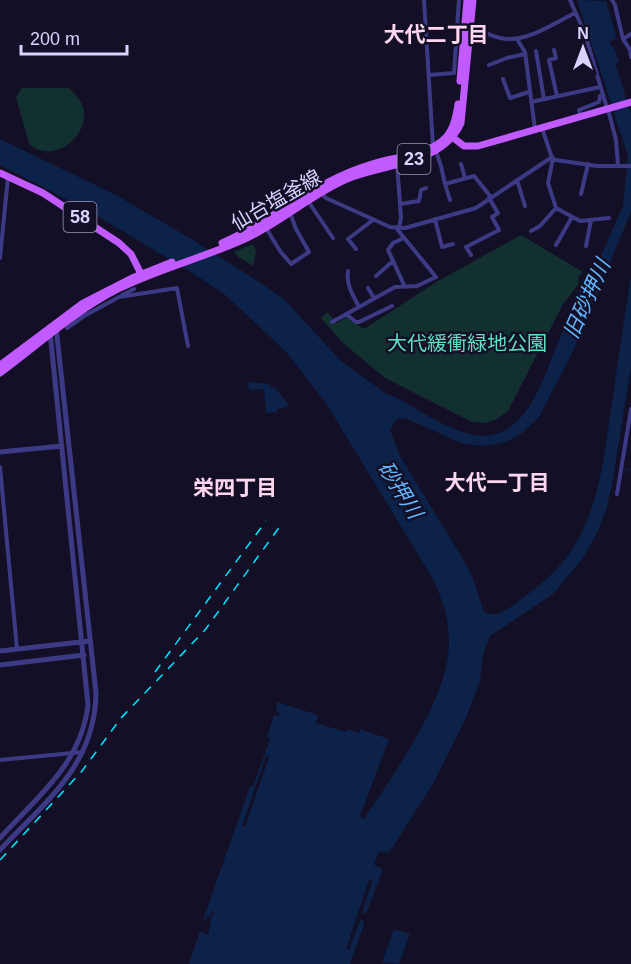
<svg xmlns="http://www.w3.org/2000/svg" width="631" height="964" font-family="Helvetica,'Noto Sans JP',sans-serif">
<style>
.green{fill:#12302f}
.water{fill:#0c2248}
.pier{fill:#130f26}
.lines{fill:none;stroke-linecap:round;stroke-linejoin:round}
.stream{stroke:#0c2248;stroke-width:1.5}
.minor{stroke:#3d3a85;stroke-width:4}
.tertiary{stroke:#3d3a85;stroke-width:5}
.primary{stroke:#c25bff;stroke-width:7}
.rail{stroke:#00e5ff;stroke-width:1.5;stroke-dasharray:9 8;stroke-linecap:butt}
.labels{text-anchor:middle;stroke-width:5;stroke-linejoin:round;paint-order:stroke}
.shield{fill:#130f26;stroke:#9e99be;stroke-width:1.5}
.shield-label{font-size:18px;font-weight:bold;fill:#d9d4ff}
.street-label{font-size:20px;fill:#d9d4ff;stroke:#130f26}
.park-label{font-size:20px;fill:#5fe0c0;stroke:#130f26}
.neighbourhood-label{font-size:21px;font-weight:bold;fill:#ffd6f0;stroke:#130f26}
.water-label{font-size:21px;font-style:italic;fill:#62b6ff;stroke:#130f26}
</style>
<rect width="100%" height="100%" fill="#130f26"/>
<path class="green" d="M22,88H69C75,94 83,102 84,111C87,139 52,164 29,144L16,97Z
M521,235L583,272L578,277V285L563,304L508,411L497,419L486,423L472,422L385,378L342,342L321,318L327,312L337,323L346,317L364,329L438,281Z
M253,244L256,252L253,266L237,256L234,252Z"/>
<path class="water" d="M577,0L606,1L617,39L609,41L611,47H614L619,62L615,63L631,113V212L573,351L539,417L522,433L512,439L502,443L484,446L461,443L405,418L397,419L390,430L400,456L463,559L472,576L484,612C497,619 510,607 520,600C542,584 561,568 575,545C600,503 605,451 612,403C618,361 624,319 631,276V367L612,484L607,507L598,531L583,558L553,594L490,636L483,654L480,681L465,720L434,782L389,853L379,851L374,865L383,869L366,914L362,913L371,883L349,948L360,919L364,921V924L350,964H189L200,931L208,935L212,914H215L212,910L210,917L207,916L205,921L203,920L250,786H253L270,739L267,737L274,715L279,716L280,712L276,711L277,702L318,715L316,723L346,732L348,729L359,733L360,729L389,739L360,816L364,819C394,773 450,697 449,641C449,618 442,599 433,579L326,403L287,353L264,331L223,293L194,274L87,210L0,165V139L116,195L188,237L259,282L284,299L341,361L388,395H391C415,407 447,430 474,435C524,444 542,382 557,345C567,321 577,297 587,273L595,269L623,206L628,156Z
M248,382L269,384L271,387L275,388L290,406L277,409V412L266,413L264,389L249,390Z
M394,929L410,934L399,964L382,962Z"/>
<path class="pier" d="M574,0H576L611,103L607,104Z
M266,756L269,757L245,827L242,826Z
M369,880L372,881V883L362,912L366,914L368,911L367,917L361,915L366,919L364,924L363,920H360L349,950L346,949Z"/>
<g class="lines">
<path class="stream" d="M626,470L631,469"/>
<path class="minor" d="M424,0L433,146
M570,0L585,34L606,105
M612,0L615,5L623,39L630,50L631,57
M469,29C480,29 490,36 500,38C525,44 554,23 575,13
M517,39L525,52L535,129
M623,39L631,34
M554,50L556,58L549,60L557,96
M536,51L544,99
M489,65L507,58L525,54
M454,73L459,0
M429,75L454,73
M503,79L510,98L529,92
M531,102L600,87
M609,113L616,140L618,165
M581,116L579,110L599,102L600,96L603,95
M542,128L552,158
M436,151L441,166L445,184
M553,158L548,183L556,208L580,221L609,218
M397,163L401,218L399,228
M461,164L465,178
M517,180L525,206
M320,192L326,198L390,227L405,228L476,208L549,159L597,166H631
M581,194L588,164
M450,200L445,184L474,176L491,197
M308,201L333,238
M400,204L419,201L421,190L426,188
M435,219L442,247L453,244
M266,228L280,251L291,264L309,252L296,229L290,213
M531,231L540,226L556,208
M404,238L393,243L388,250L405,287
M556,245L572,217
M586,246L591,220
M356,249L348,239L373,220
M471,255L466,247L499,230L492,217L498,213L489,198
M0,258L8,177
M348,271C346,285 353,295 359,307
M376,276L393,261
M368,288L374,298
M122,295L134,289
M81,312L84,316L119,297L177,288L188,346
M346,314L356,322H359L392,306
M332,322L395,287L417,286L436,277L397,229
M67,328L84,316
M0,467L17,649
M617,494L631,409
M0,760L83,752"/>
<path class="tertiary" d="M0,452L62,446
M0,651L90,641
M0,665L84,655
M0,838C37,797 81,764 88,705L50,332
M0,850C46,801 95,765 96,693L56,327"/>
<path class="primary" d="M460,81L467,0
M451,136L464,146H478L631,102
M0,173L43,193L119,243L131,254L142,276
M222,243C275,220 316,180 372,164C394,157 424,156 442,141C453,132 456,118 458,104
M0,365L83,303L132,278L172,262
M0,373C39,344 75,311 118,289C160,268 207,257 249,237C284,220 312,194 347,179C385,163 442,165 461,123L473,0"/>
<path class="rail" d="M155,672L266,521
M0,860L82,771L121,718L205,630L283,522"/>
</g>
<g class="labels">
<g class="shield">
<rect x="397.5" y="144" width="33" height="30" rx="4.5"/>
<rect x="63.5" y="202" width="33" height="30" rx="4.5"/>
</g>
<g class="shield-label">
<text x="414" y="165">23</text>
<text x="80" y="223">58</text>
</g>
<g class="street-label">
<text transform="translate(276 200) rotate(-30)" y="7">仙台塩釜線</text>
</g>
<g class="park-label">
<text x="467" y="350">大代緩衝緑地公園</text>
</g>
<g class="neighbourhood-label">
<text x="436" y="42">大代二丁目</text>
<text x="497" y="490">大代一丁目</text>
<text x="235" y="495">栄四丁目</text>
</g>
<g class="water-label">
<text transform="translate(587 299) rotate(-66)" y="7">旧砂押川</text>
<text transform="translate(400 490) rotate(58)" y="7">砂押川</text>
</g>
</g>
<g transform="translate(583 48)" stroke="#130f26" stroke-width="4.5" paint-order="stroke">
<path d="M0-4.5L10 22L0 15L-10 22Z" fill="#d9d4ff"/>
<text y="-9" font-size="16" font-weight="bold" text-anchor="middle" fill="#d9d4ff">N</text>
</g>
<path d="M21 45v9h106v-9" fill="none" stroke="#d9d4ff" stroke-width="3"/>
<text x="30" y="45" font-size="18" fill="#d9d4ff" stroke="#130f26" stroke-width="4.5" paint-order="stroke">200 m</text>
</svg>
